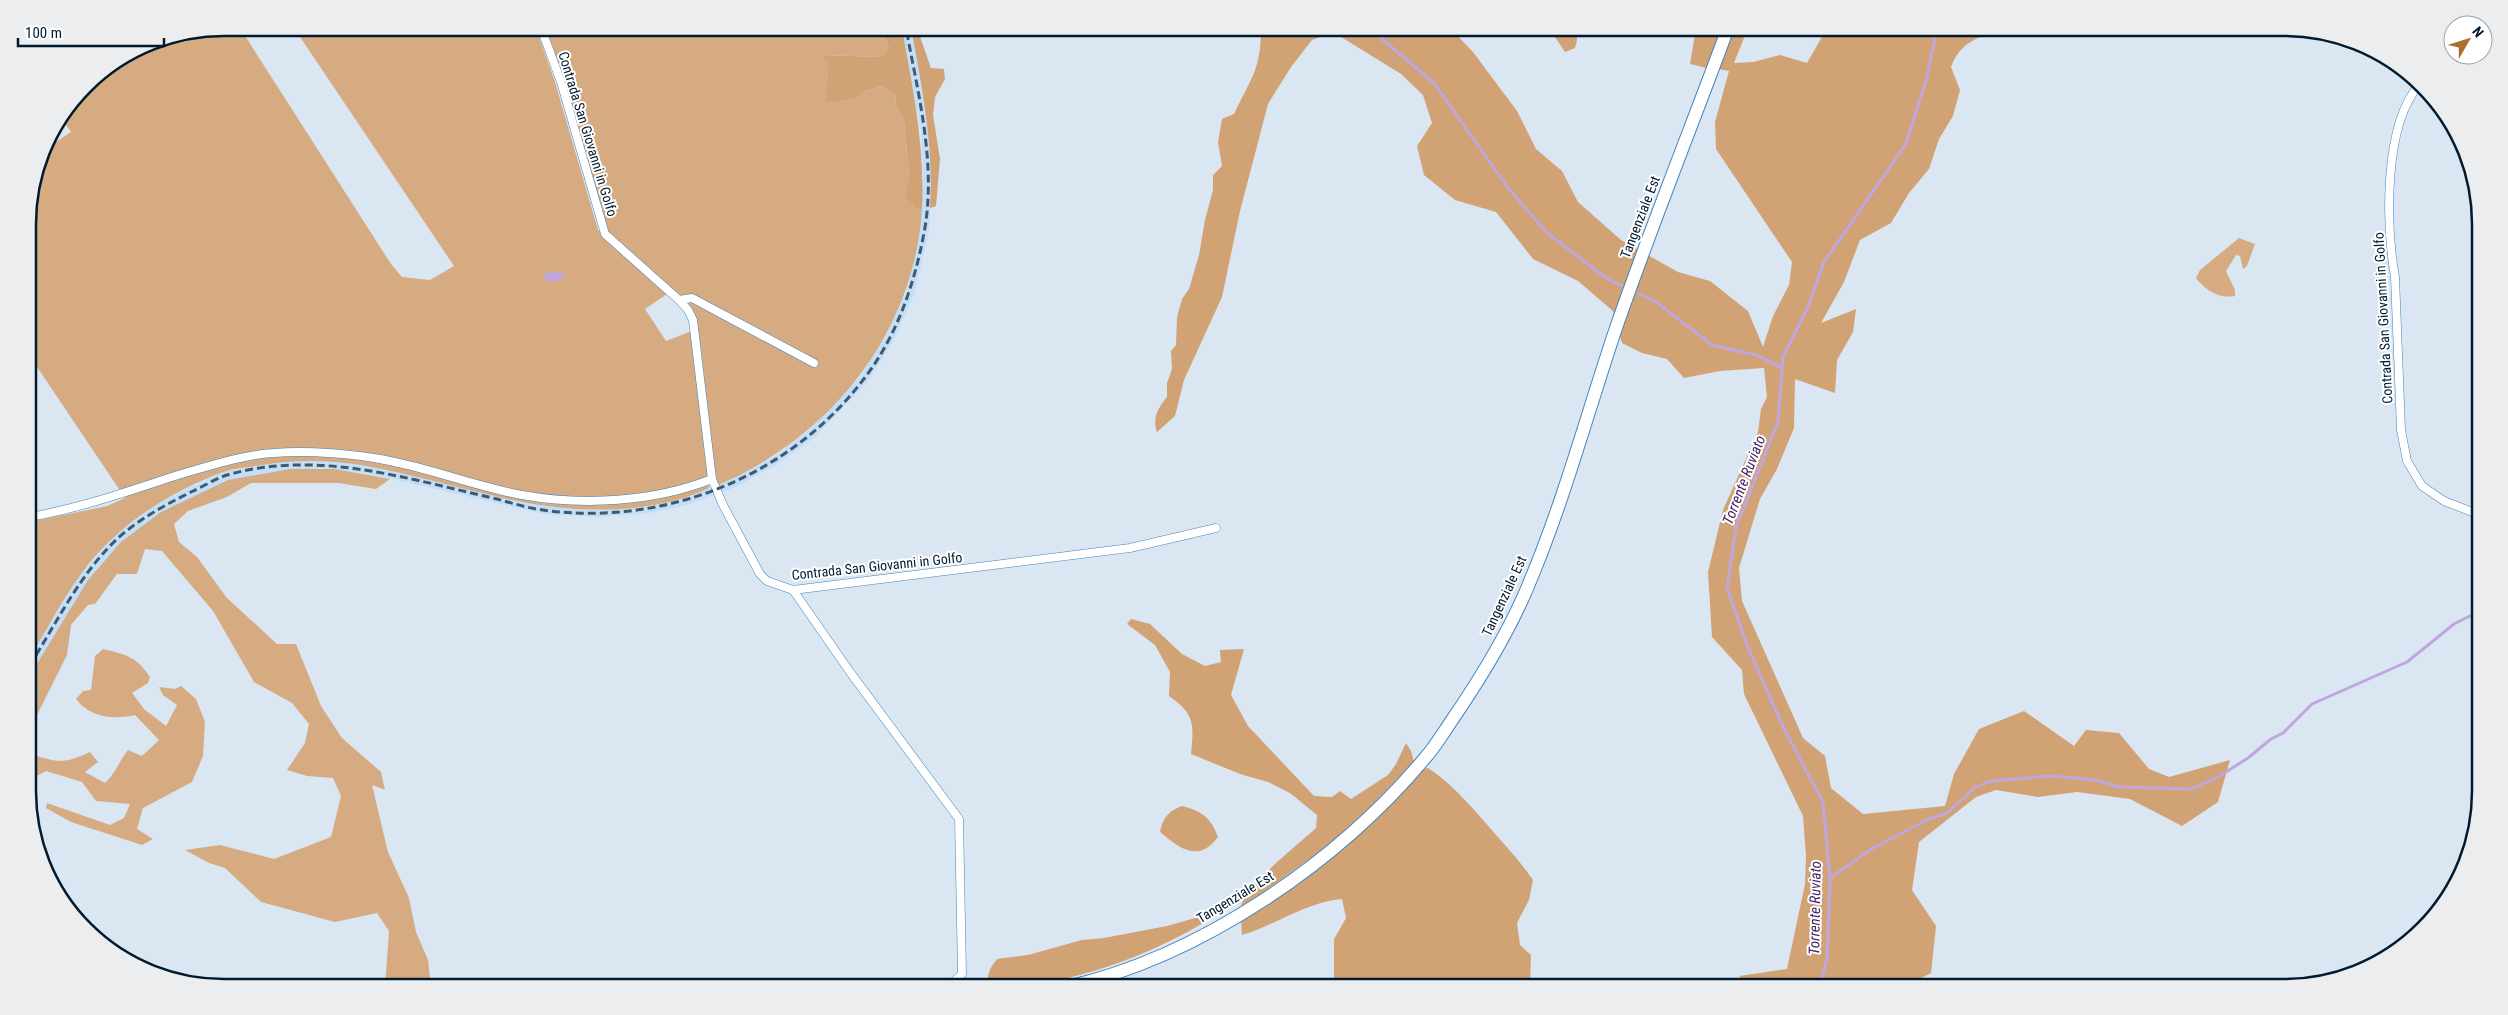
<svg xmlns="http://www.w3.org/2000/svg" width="2508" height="1015" font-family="'Roboto Condensed',sans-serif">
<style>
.built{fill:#c2dff9}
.green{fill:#d6ab81}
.forest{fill:#d1a274}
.water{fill:#c0a6de}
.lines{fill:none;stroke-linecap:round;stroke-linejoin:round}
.stream{stroke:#c0a6de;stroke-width:3}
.minor-casing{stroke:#4285bb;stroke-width:9}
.primary-casing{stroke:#4285bb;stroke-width:14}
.minor{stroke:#fff;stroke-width:8}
.primary{stroke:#fff;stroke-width:12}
.rail{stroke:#43596b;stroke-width:3;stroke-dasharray:8 4;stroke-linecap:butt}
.labels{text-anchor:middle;stroke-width:4;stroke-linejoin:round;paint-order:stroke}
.street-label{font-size:14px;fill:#001a2f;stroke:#fff}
.water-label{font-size:15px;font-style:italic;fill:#452264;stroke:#fff}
.rim{fill:none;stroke:#001a2f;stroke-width:2.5}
</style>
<rect width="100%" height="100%" fill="#dae7f3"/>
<path class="built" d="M902,28H911L929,131L932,180L929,231L914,295L894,340L867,382L814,438L776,465L736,487L687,505L650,513L600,517L543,514L379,476L335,469L228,480L88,580L30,675V657L80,575L115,535L156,504L224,471L290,460H336L685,496L732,479L772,458L808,431L860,377L886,336L906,292L923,180L921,132Z"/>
<path class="green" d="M225,28H240L391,264L402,277L430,280L454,266L294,28H536L555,82L598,230L667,294L645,309L666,341L692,331L709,488C649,516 575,513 512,500C461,489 412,474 361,465C323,459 287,460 250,467C241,468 231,469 223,472C167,493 116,526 81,574C62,600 47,630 30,657V522L107,506L125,498L29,355L28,212L45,149L71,132L62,119L94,77L150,42Z
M543,28H884V35L889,48L882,57L820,55L829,60L856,98L865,91L882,86L895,94L896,106L904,121L909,174L905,197L917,210L922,209C914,334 830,438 716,486L699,333L695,317L606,232Z
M2239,238L2255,244L2247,266L2243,269L2240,256L2236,255L2226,271L2235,290V296C2219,299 2205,290 2196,278L2200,270Z
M290,469H335L390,479L376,489L338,483H251L227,497L188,511L174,524L179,542L197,557L227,598L277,644H296L321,706L342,738L381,772L385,790L372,785L388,852L409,898L416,932L428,960L431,987H385L389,931L377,913L335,922L261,902L225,868L209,863L185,850L220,845L274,859L331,837L341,796L333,778L307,776L287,770L305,743L309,724L292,703L254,682L213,611L162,551L145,549L137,574H117L95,604L88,605L71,625L67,655L31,727L30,675L88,580L121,542L161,512L228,480Z
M103,649C127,655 136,656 150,677L148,683L132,693L144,709L166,726L177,705L163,695L159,687L175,689L181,686L196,699L205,722L203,756L192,782L143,808L137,829L153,839L142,845L71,822L46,808L47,803L110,825L124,818L130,804L96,801L82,782L46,771L31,779V754C58,763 64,764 90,752L98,762L85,772L105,783C116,773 119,761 128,750L142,756L159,740L135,715C113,720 89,717 76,699L83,691L91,690L95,656Z"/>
<path class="forest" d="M884,28H902C913,90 925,145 922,209L917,210L905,197L909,174L904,121L896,106L895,94L882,86L865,91L856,98L826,103L829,61L819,55L882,57L889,48L884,35Z
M911,28H917L931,68L944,69L945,79L935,97L933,115L940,159L936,206L930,208C934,146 922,88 911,28Z
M1261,28H1450L1473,52L1517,111L1536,149L1562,171L1578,202L1621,240L1678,272L1710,281L1748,311L1763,347L1773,316L1789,285L1792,262L1716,149L1715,122L1729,71L1718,69L1734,28H1748L1734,63L1753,62L1780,55L1807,63L1827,28H2017L2016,30C1988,33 1962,37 1951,67L1960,90L1953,116L1939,139L1929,169L1909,193L1891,223L1860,240L1844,282L1821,323L1856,309L1853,332L1837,360L1835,393L1795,379L1794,428L1777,469L1760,499L1739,568L1742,601L1803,738L1825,756L1831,788L1863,814L1945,806L1954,774L1979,729L2024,711L2074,746L2086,730L2119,733L2149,769L2169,777L2230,760L2218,802L2182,826L2130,799L2077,792L2038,797L1996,790L1976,797L1919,842L1912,890L1936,926L1931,973L1904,987H1747L1739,976L1787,969L1805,884L1806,856L1803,816L1744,694L1742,670L1712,637L1708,572L1723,510L1758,432L1761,409L1767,397L1764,368L1720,371L1684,378L1667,359L1642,353L1622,343L1613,311L1578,281L1533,259L1496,212L1455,200L1424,175L1417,146L1432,123L1423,95L1401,74L1333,32L1312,40L1291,67L1268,104L1240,211L1222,297L1184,380L1175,416L1157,432C1152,418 1158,408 1167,397V383L1172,369L1171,351L1176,345L1177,317L1182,299L1189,289L1199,255L1205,220L1213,190V175L1222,166L1218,142L1222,119L1234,114C1251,78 1261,70 1261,28Z
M1549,28H1574C1579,34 1577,41 1575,48L1565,52Z
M1696,28H1722L1707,68L1690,64Z
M1131,619L1150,624L1182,654L1205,666L1221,662L1220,650L1244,649L1231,695L1248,726L1314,796L1332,797L1340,791L1351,799L1388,775L1396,764L1406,743L1411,751L1414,762L1366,811L1326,847L1241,908C1240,890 1301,842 1316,828L1317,815L1290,793L1268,782L1240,774L1191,754C1194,724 1195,714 1169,696L1170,672L1155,645L1127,624Z
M1428,768C1452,784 1465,800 1484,821C1501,841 1518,858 1533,880L1529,900L1517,923L1520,945L1531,955L1530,987H1334V939L1346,918L1342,899C1306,902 1276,925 1242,935L1241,921C1273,900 1306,880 1335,855C1366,828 1394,799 1423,769Z
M1182,806C1202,811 1211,818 1218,837C1199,863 1180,849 1160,832C1163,817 1169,811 1182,806Z
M1202,916L1213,917C1147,958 1067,987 990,987C985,976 990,968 997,959L1028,955L1082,940L1104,938L1167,926Z"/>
<path class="water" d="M560,271L564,276L563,279L550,282L544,278V274Z"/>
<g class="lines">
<path class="stream" d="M1369,28L1434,83L1508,188L1547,233L1606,278L1628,289
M1633,291L1656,302L1712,345L1756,355L1782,368
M1830,878L1873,848L1929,819L1947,813L1974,788L1990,781L2051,776L2095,780L2120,787L2191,789L2218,777L2248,758L2271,739L2283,733L2312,704L2407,662L2454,624L2480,611
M1820,987L1827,958L1830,879L1823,802L1784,729L1747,645L1727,588L1736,527L1778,422L1783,357L1807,309L1824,262L1906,144L1927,77L1937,28"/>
<defs>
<path id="minor" d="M541,28L561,82L605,234L679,300L688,310L693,320L712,479L723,505L760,574L767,581L793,590L1130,548L1216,528
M2420,84C2383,124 2386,226 2395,277L2401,430L2407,461L2422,486L2444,501L2480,515
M679,300L692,298L814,363
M30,517C81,508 129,491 178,475C209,466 241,455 274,453C307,450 358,454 390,461C435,470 478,487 522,495C583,506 654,502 712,479
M793,590L850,672L959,819L962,974L948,987"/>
<path id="primary" d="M1067,987C1201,956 1337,863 1425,758C1434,748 1442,735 1450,723C1481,678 1511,629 1531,579C1565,497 1588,411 1616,328C1651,227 1691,128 1728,28"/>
</defs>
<use href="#minor" class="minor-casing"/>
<use href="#primary" class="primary-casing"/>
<use href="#minor" class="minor"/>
<use href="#primary" class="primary"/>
<path class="rail" d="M30,665C57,622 80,574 117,539C139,519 165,505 191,492C202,487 215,479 227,475C318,449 408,479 497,499C512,503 527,508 543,510C663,527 789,477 863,380C896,338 914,286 924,233C937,165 918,94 906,28"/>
</g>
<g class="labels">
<g class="street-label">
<text transform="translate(588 134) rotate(73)" y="5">Contrada San Giovanni in Golfo</text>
<text transform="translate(1640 217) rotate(-69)" y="5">Tangenziale Est</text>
<text transform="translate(2383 318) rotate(-93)" y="5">Contrada San Giovanni in Golfo</text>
<text transform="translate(877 566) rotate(-6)" y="5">Contrada San Giovanni in Golfo</text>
<text transform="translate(1504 596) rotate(-65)" y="5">Tangenziale Est</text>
<text transform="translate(1235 897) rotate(-31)" y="5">Tangenziale Est</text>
</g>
<g class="water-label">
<text transform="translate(1744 480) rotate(-69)" y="5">Torrente Ruviato</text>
<text transform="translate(1815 908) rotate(-89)" y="5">Torrente Ruviato</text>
</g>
</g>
<path d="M0 0H2508V1015H0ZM224 36H2284A188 188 0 0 1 2472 224V791A188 188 0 0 1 2284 979H224A188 188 0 0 1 36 791V224A188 188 0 0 1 224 36Z" fill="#ebedee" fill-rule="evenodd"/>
<path class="rim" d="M224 36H2284A188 188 0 0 1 2472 224V791A188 188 0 0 1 2284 979H224A188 188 0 0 1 36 791V224A188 188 0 0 1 224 36Z"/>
<g transform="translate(2468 40) rotate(51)"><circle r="24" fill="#ffffff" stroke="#99a3ac"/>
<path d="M0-4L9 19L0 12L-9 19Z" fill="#a9702f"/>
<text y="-8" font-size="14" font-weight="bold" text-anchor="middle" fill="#001a2f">N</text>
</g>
<path d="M18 38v8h146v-8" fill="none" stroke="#001a2f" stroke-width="2.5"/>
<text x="25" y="38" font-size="15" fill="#001a2f" stroke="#ffffff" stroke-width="4" paint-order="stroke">100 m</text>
</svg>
